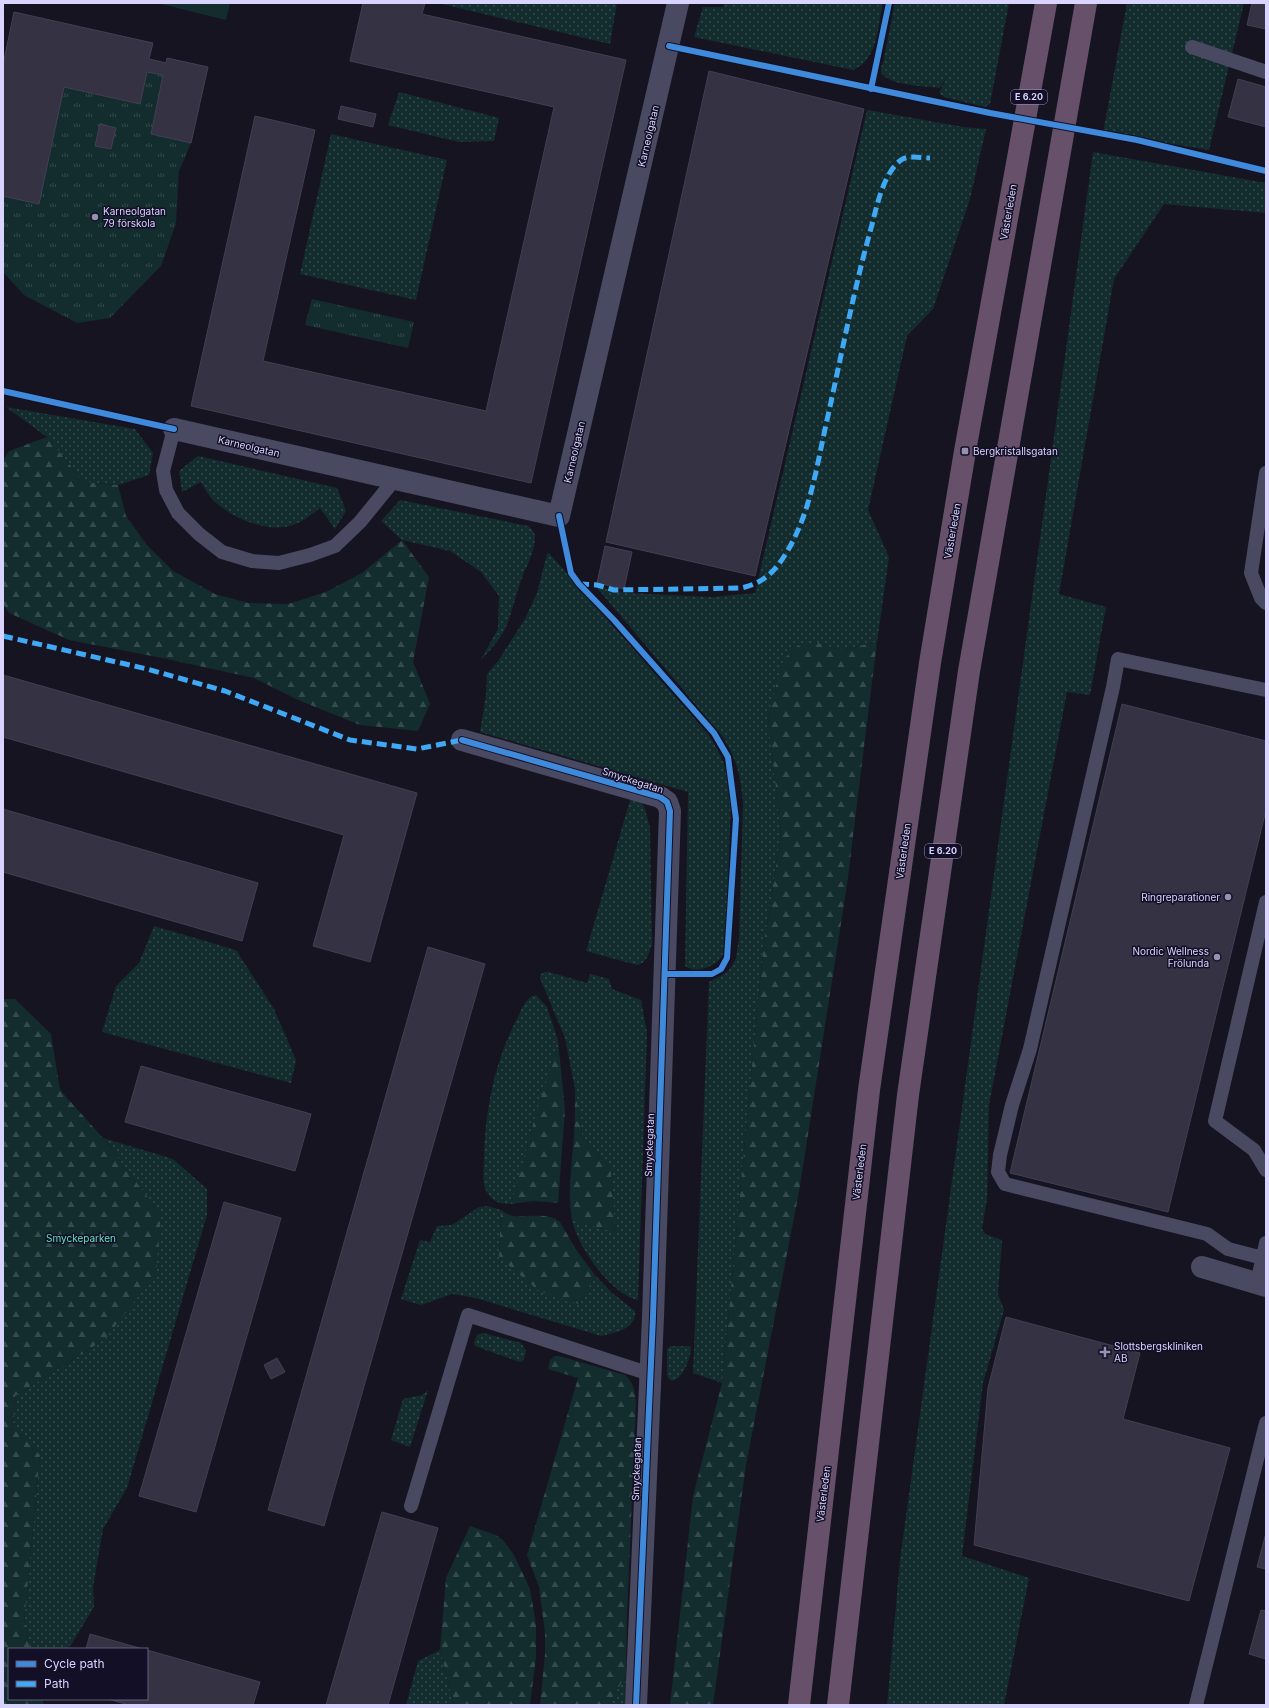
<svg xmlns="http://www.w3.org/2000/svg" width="1269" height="1708" font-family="Inter,sans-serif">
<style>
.grass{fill:url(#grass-dots)}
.forest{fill:url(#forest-firs)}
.park{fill:url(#park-tufts)}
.garden{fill:#132c2d}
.building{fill:#343243;stroke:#433f54}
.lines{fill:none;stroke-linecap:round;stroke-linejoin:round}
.lane{stroke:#4a4962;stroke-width:14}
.street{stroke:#4a4962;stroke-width:22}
.highway{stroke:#67516a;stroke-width:22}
.quiet{stroke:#3fa9f5;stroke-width:5;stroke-dasharray:10 5;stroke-linecap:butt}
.cycleway-casing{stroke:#130f26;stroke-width:8}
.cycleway{stroke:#408adc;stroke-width:6}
.poi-dot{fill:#9591b1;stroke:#130f26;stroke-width:1.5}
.labels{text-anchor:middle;stroke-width:3;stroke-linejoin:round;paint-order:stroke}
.shield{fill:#130f26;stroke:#9e99be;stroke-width:1}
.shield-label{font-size:9px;font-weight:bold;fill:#d9d4ff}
.street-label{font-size:10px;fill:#d9d4ff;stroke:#130f26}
.poi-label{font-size:10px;fill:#d9d4ff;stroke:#130f26;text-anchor:start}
.park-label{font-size:10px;fill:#5fe0c0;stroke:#130f26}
</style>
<defs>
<pattern id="grass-dots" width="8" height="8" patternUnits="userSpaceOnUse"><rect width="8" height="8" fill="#132c2d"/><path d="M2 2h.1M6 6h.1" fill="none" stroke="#354a4c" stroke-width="1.8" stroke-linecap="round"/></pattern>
<pattern id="forest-firs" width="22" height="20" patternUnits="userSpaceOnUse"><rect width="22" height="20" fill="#132c2d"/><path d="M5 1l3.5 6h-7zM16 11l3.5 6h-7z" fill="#354a4c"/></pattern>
<pattern id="park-tufts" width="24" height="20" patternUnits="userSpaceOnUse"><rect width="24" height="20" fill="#132c2d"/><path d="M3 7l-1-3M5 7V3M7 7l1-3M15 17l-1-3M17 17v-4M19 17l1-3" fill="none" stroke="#354a4c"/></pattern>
</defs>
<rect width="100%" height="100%" fill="#161421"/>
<path class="grass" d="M438,3H617L610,44Z
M724,3H883C877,26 879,59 853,70L694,37L703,7H723Z
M895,3H1009L990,104L985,107L944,97L939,93L947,76L940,88C928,86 869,86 883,63Z
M1127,3H1244L1209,150L1103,133Z
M399,92L499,118L494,141L459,142L388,125Z
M867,110L964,127L986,129L970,199L933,309L907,336L868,510L889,557L877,642L840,650L815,642L768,716L781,834L763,950L722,1383L693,1373L709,982L726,973L732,966L736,958L739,938L743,805C741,777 737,759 722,736L598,589L599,587L625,593L712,597L755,593Z
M331,134L447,160L416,300L300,274Z
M1093,152L1266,183V213L1164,204L1114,279L1059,594L1106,607L1090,695L1067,692L989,1105L987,1199L982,1229L985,1234L1002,1240L998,1294L1004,1310L983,1383L962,1556L1029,1578L1004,1705H887L900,1560Z
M6,407L135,429L153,453L149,475L118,485L84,482L47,437Z
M198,456L337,488L346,511L335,529L320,508C311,515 300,524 289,526C265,532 233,518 215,502C209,497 205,488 201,482L182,492L179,471Z
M400,500L528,526C532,529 536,534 535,539C534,554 525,569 520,583C514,600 511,620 501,636C495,645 489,652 481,659L498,629L499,596L481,572L450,551L402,540L381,521Z
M549,553L708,734C722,754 729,773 731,797L726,947C724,951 723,955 720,959C713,967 695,974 685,966L688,792L480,732L486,695L487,674L498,661L525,619L537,593L547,554Z
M631,797L639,799L644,806L650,827L652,944C649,953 647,963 637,965L586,951Z
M154,926L236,950L274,1009L296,1060L291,1083L102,1032L116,986L139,963Z
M545,972H549L587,983L590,974L609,979L612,989L641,1000L647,1033L638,1300C611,1295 577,1246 572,1220L615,1232L611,1170L582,1135L575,1089L565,1038L540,978L541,974Z
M536,995L547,1007L558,1040L553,1064L532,1127L522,1171L511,1204C499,1204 490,1201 485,1188C482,1180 484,1168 484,1158C485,1108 495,1059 519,1015C522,1008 527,996 536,995Z
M103,1138L173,1159L207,1189V1215L127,1488L103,1529L93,1587L94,1607L71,1645L65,1649H30L24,1622L40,1455L13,1428L15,1396L105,1339L161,1215Z
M488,1206L501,1210L499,1257L579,1304L595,1275L611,1292L635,1311C637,1329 614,1333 601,1336L476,1298L452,1294L421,1305L401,1299L420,1240L430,1242L437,1226L452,1225L479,1207Z
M483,1333L521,1343L526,1351L524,1360L520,1362L475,1346L474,1343L477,1335Z
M670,1346H689L691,1348C690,1359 684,1378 672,1381L668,1378L667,1375V1349Z
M428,1390L410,1447L391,1440L403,1399L422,1395Z
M440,1650L454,1705H406L418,1661Z
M626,1675L625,1705H608Z"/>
<path class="forest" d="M47,437L84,482L118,485L126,516L147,545L173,571L215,594L248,603L288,604L326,592L362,573L402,540L429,577L413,662L430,704L418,731L360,725L298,700L254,678L162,658L69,640L9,613L3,604V461L9,451Z
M815,642L840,650L877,642L847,885L799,1192L746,1465L713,1705H670L693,1496L722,1383L763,950L781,834L768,716L783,660L796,647Z
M3,999H15L51,1034L60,1090L103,1138L161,1215L156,1274L105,1339L15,1396L13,1428L40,1455L24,1622L30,1649H9V1699H42L44,1705H3Z
M558,1040L565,1110L558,1203L534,1201L511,1204C519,1179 525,1153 532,1128C540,1098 551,1070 558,1040Z
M575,1089L582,1135L611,1170L615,1232L572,1220C567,1192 572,1165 574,1136C575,1121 575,1105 575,1089Z
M501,1210C504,1212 507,1214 510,1215C523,1220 546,1210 560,1222L577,1251L595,1275L579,1304L539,1291L499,1257Z
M555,1356H559L625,1375C634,1383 635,1392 636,1404L627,1615L626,1675L608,1705H540L545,1654V1633L539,1587L527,1555L578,1378L548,1369L550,1360Z
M470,1526L496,1535L503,1540L514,1555L530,1589L536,1624V1657L530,1705H454L440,1650L446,1578Z"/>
<path class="park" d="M147,72L163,75L151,134L191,143L179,171L176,223L161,266L110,318L77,323L24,295L3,272V196L39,203L64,87L140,104Z
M312,299L414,322L408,348L305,325Z"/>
<path class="garden" d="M157,3H230L226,20Z"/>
<path class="building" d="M363,3H425L422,14L626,60L531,483L191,406L255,116L315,130L263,361L486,411L554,107L350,61Z
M1252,3H1266V29L1247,25Z
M14,12L153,43L149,59L166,63L167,58L208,67L191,143L151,134L163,75L147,72L140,104L64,87L39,204L3,196V65Z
M709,71L864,109L755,576L606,542Z
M1238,79L1266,87V127L1228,117Z
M341,106L376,114L373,127L338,119Z
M100,124L116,128L111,149L95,146Z
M605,546L632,552L624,589L597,583Z
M3,675L417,793L370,962L313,946L344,835L3,737Z
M1122,704L1266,741V810L1168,1212L1010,1173Z
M3,809L258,883L242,941L3,872Z
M428,947L485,964L324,1526L268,1510Z
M141,1066L311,1114L295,1171L125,1122Z
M224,1202L281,1218L196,1512L139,1496Z
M1006,1317L1140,1353L1123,1419L1230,1448L1189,1601L974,1545L988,1388Z
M277,1358L285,1372L271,1379L264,1365Z
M382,1512L438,1528L388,1705H326Z
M1266,1533V1569L1257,1567Z
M1261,1610L1266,1611V1659L1249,1654Z
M90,1634L143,1649H86Z
M147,1650L260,1682L253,1705H129L108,1699H147Z"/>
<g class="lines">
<path class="lane" d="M1192,47L1266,72
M174,429L163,471L166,490L178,513L199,534L222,552L252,561L279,563L310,555L335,546L360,522L395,479
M1266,473L1251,573L1261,598L1266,603
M1266,902L1215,1121L1254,1150L1266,1170
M1263,1258L1228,1249L1207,1234L1005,1184L998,1172L1000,1155L1012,1105L1030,1049L1113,687L1118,659L1266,690
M1257,1283L1266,1243
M411,1506L468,1315L650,1374
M1196,1705L1266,1423"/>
<path class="street" d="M174,429L559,516L678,3
M462,740L660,797L667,802L670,811L653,1317L636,1705
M1202,1267L1266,1286"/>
<path class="highway" d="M799,1705L869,1090L930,663L965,451L1046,3
M838,1705L908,1095L969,671L1086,3"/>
<path class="quiet" d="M579,584L597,585L614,590L741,588C761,584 774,573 785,555C809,517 816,471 825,429C840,363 852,297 870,232C876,211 882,174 901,160C908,155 921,158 930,158
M3,636L147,669L225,691L350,740L417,749L462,740"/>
<defs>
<path id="cycleway" d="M669,46L990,113L1137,140L1266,171
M871,89L889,3
M3,391L174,429
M559,516L571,573L579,584L614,620L714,733L728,757L736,819L727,958L721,969L712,974H665
M462,740L660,797L667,802L670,811L653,1317L636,1705"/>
</defs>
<use href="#cycleway" class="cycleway-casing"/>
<use href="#cycleway" class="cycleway"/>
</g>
<g class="poi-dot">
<circle cx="95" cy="217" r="4"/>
<rect x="961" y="447" width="8" height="8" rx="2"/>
<circle cx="1228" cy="897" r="4"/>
<circle cx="1217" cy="957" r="4"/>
<path d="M1103 1346h4v4h4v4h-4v4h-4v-4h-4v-4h4z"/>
</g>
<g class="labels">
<g class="shield">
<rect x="1011" y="90" width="36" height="14" rx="3"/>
<rect x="925" y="844" width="36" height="14" rx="3"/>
</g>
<g class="shield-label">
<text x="1029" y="100">E 6.20</text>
<text x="943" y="854">E 6.20</text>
</g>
<g class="street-label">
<text transform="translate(648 136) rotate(-77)" y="4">Karneolgatan</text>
<text transform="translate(1008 212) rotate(-80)" y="4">Västerleden</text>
<text transform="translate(249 446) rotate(13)" y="4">Karneolgatan</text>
<text transform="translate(574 452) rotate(-77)" y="4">Karneolgatan</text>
<text transform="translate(952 531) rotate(-80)" y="4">Västerleden</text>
<text transform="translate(633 780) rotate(18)" y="4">Smyckegatan</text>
<text transform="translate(903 851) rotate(-82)" y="4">Västerleden</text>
<text transform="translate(649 1145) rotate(-88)" y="4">Smyckegatan</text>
<text transform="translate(859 1172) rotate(-83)" y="4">Västerleden</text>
<text transform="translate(636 1469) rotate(-88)" y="4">Smyckegatan</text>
<text transform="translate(823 1494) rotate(-83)" y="4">Västerleden</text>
</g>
<g class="poi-label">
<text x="103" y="215">Karneolgatan<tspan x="103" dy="12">79 förskola</tspan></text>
<text x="973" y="455">Bergkristallsgatan</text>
<text x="1220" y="901" text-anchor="end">Ringreparationer</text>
<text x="1209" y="955" text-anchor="end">Nordic Wellness<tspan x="1209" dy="12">Frölunda</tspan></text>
<text x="1114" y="1350">Slottsbergskliniken<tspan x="1114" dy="12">AB</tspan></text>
</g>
<g class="park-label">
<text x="81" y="1242">Smyckeparken</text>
</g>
</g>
<rect width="1269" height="1708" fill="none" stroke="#d9d4ff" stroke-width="8"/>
<rect x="8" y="1648" width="140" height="52" fill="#130f26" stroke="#625e7d"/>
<rect x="16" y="1661" width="20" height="6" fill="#408adc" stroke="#625e7d"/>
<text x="44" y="1668" font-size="12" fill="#d9d4ff">Cycle path</text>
<rect x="16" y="1681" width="20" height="6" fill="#3fa9f5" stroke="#625e7d"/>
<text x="44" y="1688" font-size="12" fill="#d9d4ff">Path</text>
</svg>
